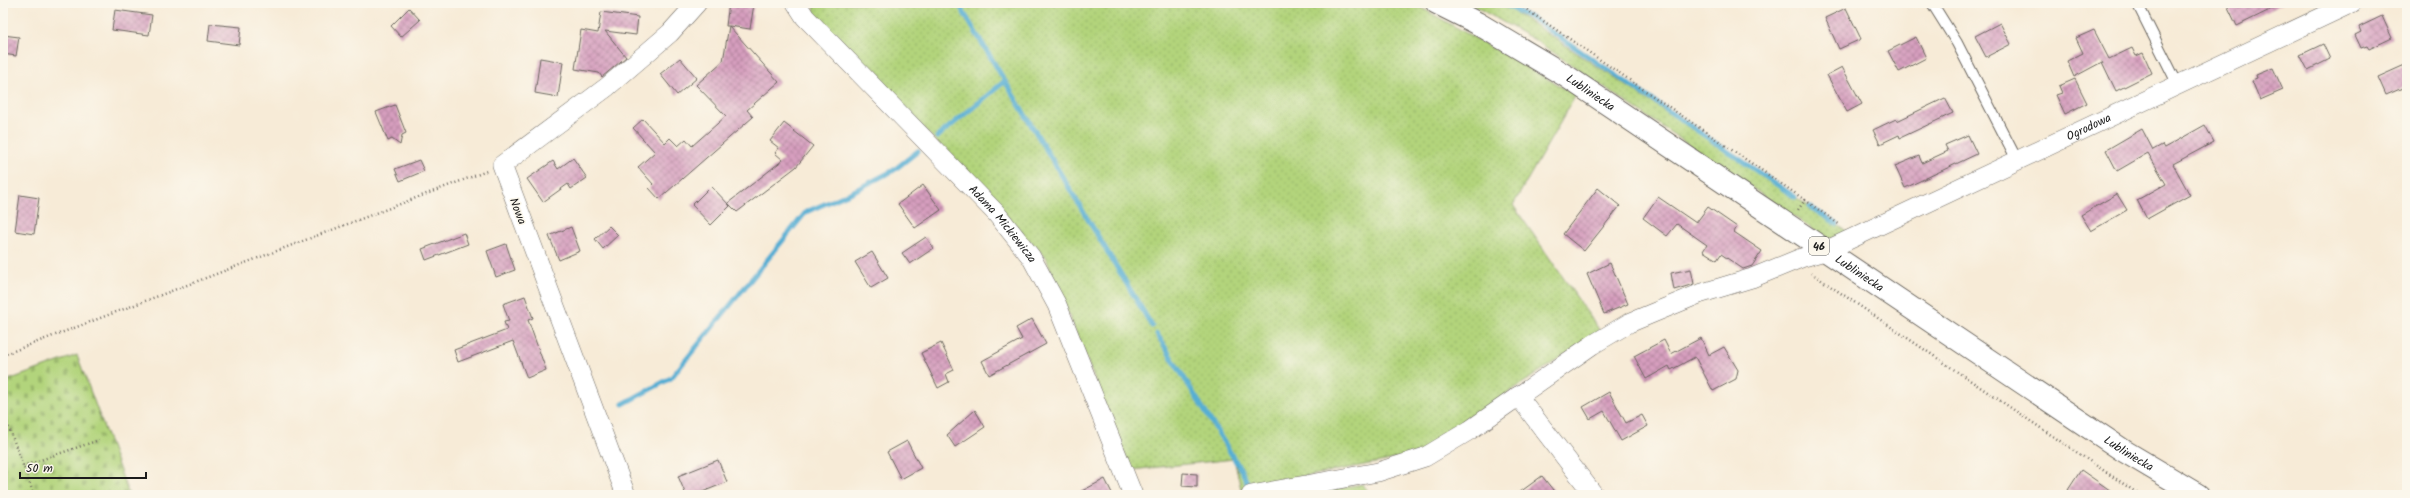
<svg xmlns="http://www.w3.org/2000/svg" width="2410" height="498" font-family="Kalam,sans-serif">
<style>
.grass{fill:url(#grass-dots);stroke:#67784c}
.cemetery{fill:url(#cemetery-stones);stroke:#67784c}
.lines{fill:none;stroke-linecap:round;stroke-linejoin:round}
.stream{stroke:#56aed3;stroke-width:5}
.building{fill:url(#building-cross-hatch)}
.lane-casing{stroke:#69645d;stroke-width:12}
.street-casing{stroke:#69645d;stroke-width:20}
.primary-casing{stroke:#69645d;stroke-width:24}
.path{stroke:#69645d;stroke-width:2.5;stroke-dasharray:1 3;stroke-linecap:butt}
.lane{stroke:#fff;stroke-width:10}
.street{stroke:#fff;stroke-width:19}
.primary{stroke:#fff;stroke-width:22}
.labels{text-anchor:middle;stroke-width:3;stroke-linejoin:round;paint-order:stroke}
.shield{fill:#fbf7ec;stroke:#5f5e5a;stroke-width:1}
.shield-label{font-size:11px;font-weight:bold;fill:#1c1c1c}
.street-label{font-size:12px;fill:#1c1c1c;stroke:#fbf7ec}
</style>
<defs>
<pattern id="grass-dots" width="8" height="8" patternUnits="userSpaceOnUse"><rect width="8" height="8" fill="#b2d47c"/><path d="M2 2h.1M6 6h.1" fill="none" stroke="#98b56b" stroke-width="1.8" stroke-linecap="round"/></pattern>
<pattern id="cemetery-stones" width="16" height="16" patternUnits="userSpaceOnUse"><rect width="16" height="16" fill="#b2d47c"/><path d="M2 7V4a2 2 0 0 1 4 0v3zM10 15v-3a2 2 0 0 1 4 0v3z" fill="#98b56b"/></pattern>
<pattern id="building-cross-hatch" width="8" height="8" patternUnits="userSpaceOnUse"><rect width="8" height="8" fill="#d69ebe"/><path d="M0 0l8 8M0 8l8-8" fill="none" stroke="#ad809a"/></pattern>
</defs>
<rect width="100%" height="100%" fill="#fbf7ec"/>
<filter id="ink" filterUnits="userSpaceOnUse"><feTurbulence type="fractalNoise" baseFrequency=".025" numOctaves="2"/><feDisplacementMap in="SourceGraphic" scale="8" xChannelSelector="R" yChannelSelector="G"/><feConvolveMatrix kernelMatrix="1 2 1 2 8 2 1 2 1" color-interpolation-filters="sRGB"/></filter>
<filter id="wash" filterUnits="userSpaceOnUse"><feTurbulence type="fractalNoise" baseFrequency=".012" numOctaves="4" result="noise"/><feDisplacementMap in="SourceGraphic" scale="16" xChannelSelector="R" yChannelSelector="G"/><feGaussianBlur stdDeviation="0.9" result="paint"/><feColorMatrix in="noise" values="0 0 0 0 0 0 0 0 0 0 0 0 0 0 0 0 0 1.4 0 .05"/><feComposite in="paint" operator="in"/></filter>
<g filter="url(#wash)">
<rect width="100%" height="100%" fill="#f7ebd7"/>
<path class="grass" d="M815,3H1413L1576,95L1513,205L1600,331L1416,455L1241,489L1234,459L1131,470L1046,258L814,12Z
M1469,3H1501L1848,232L1834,238L1824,237L1535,40Z
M1362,484L1371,495H1302Z"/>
<path class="cemetery" d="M77,355L129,495H3V382Z"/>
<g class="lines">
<path class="stream" d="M958,3L1152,326
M1502,3L1533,19L1795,197
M937,137L1005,81
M1810,207L1837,224
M1157,334L1243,473L1248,485
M623,404L671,378L806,212L850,193L894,170L918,151"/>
</g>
<g id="blocks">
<path class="building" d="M729,3L754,4L750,29L729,26L779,82L747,110L753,117L659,199L649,188L653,184L638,167L655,152L633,128L643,119L665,143L670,138L678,146L686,139L692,146L726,116L696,85L723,61L729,26H726Z
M2226,3H2284L2237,26Z
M409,8L420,20L401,37L391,26Z
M1846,8L1861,39L1839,49L1825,18Z
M115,10L152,15L149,35L112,30Z
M601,12L638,17L636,35L605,31L626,57L602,77L599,73L575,69L581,30L598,33Z
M2382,16L2392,38L2369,49L2367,46L2361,48L2355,35L2361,32L2359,27Z
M2000,23L2011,44L1986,57L1975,36Z
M210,24L241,27L239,45L208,41Z
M2094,30L2109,59L2132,48L2136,56L2143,53L2152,73L2116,91L2102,62L2074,77L2067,61L2083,53L2076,38Z
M3,35L19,37L16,56L3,54Z
M1916,37L1926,58L1899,72L1888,51Z
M2323,44L2330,59L2308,70L2300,55Z
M540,58L563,62L558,97L535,93Z
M680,58L697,78L677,95L660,74Z
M2407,64V86L2386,95L2378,77Z
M1842,67L1862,104L1847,112L1827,75Z
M2273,68L2283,90L2260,100L2252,81L2257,79L2256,75Z
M2075,79L2087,103L2065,114L2056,95L2062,93L2059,86Z
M1945,98L1953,113L1900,138L1899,135L1880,144L1873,130L1896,119L1897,121Z
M395,105L406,133L402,135L400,145L392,139L388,141L376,112Z
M784,123L813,146L796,167L737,212L728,203L783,160L775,153L779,148L770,141Z
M2205,125L2214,142L2173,164L2190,195L2147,219L2137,200L2166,184L2148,153L2117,171L2106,150L2142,129L2153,150L2162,145L2164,148Z
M1968,135L1977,154L1905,188L1895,166L1919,156L1922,163L1948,151L1945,145Z
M573,158L587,178L571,189L568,184L543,202L527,179L553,161L558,169Z
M419,160L424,171L400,181L395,169Z
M923,185L941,210L915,228L898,204Z
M711,186L730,206L711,225L692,205Z
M1598,188L1620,206L1584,251L1563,234Z
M2117,194L2127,210L2091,231L2081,215Z
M20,195L39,198L34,234L15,231Z
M1658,197L1696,223L1708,207L1737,227L1734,232L1762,251L1752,266L1743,269L1721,254L1717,260L1703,251L1707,245L1677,224L1667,236L1643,218Z
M609,226L618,235L603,249L595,239Z
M571,227L580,251L559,260L549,236Z
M464,233L468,244L426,260L422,249Z
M926,237L934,248L910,264L902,253Z
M506,244L515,270L496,277L487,251Z
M872,252L888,278L871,288L855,262Z
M1610,263L1628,304L1604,314L1587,274Z
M1691,269L1694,284L1674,290L1671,273Z
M525,296L533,318L528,320L546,370L527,378L513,341L458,362L454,350L507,330L504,322L509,321L503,304Z
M1032,319L1046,344L989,375L982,361L1022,339L1016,328Z
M1701,338L1709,355L1724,347L1738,370L1736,379L1713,391L1695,357L1671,370L1669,366L1646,379L1634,356L1664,340L1671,354Z
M941,343L954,370L946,374L949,382L938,388L921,353Z
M1609,392L1626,423L1642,415L1648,426L1621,441L1604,411L1590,419L1583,407Z
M975,410L985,427L955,447L947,435Z
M907,441L921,468L901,479L887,452Z
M718,460L727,482L695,495H686L678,476Z
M2081,470L2117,495H2076L2068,490Z
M1183,473L1197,474V487L1182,486Z
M1542,476L1557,495H1516Z
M1105,479L1113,495H1074Z"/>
</g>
</g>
<g filter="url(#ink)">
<use href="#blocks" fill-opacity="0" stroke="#69645d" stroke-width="1"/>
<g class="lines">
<defs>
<path id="lane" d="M1932,3L1957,43L2017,160
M2137,3L2178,85"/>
<g id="street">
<path id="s1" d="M796,3L805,17L996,213L1031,257L1057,305L1133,495"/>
<path d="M1518,396L1594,495"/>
<path d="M626,495L502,165L607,87L670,33L697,3"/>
<path id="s2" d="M1251,495L1378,472L1425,457L1470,430L1592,345L1629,323L1699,294L1752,278L1801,258L1825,251L2352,3"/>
</g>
<g id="primary">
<path id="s3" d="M1437,3L1477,23L1566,76L2124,451L2198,495"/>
</g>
</defs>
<use href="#lane" class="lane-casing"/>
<use href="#street" class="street-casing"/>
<use href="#primary" class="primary-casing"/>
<path class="path" d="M1517,3L1805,200L1798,210
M1805,200L1840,225
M1811,273L2140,495
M3,355L487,171
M3,412L34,495
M23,466L99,440"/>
<use href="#lane" class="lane"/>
<use href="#street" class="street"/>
<use href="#primary" class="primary"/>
</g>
</g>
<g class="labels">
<rect class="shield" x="1809" y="237" width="20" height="18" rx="3"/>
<g class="shield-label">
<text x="1819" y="250">46</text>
</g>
<g class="street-label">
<text dy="4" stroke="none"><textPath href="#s3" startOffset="178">Lubliniecka</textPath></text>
<text dy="4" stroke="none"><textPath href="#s2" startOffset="923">Ogrodowa</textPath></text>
<text transform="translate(518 211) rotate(69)" y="4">Nowa</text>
<text dy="4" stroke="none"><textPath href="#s1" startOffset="303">Adama Mickiewicza</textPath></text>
<text dy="4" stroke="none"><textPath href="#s3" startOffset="502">Lubliniecka</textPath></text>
<text dy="4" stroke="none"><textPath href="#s3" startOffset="826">Lubliniecka</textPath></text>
</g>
</g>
<rect width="2410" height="498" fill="none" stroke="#fbf7ec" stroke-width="16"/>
<path d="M20 472v6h126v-6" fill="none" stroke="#1c1c1c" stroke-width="2"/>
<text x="26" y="472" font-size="12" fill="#1c1c1c" stroke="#fbf7ec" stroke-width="3" paint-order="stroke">50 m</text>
</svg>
